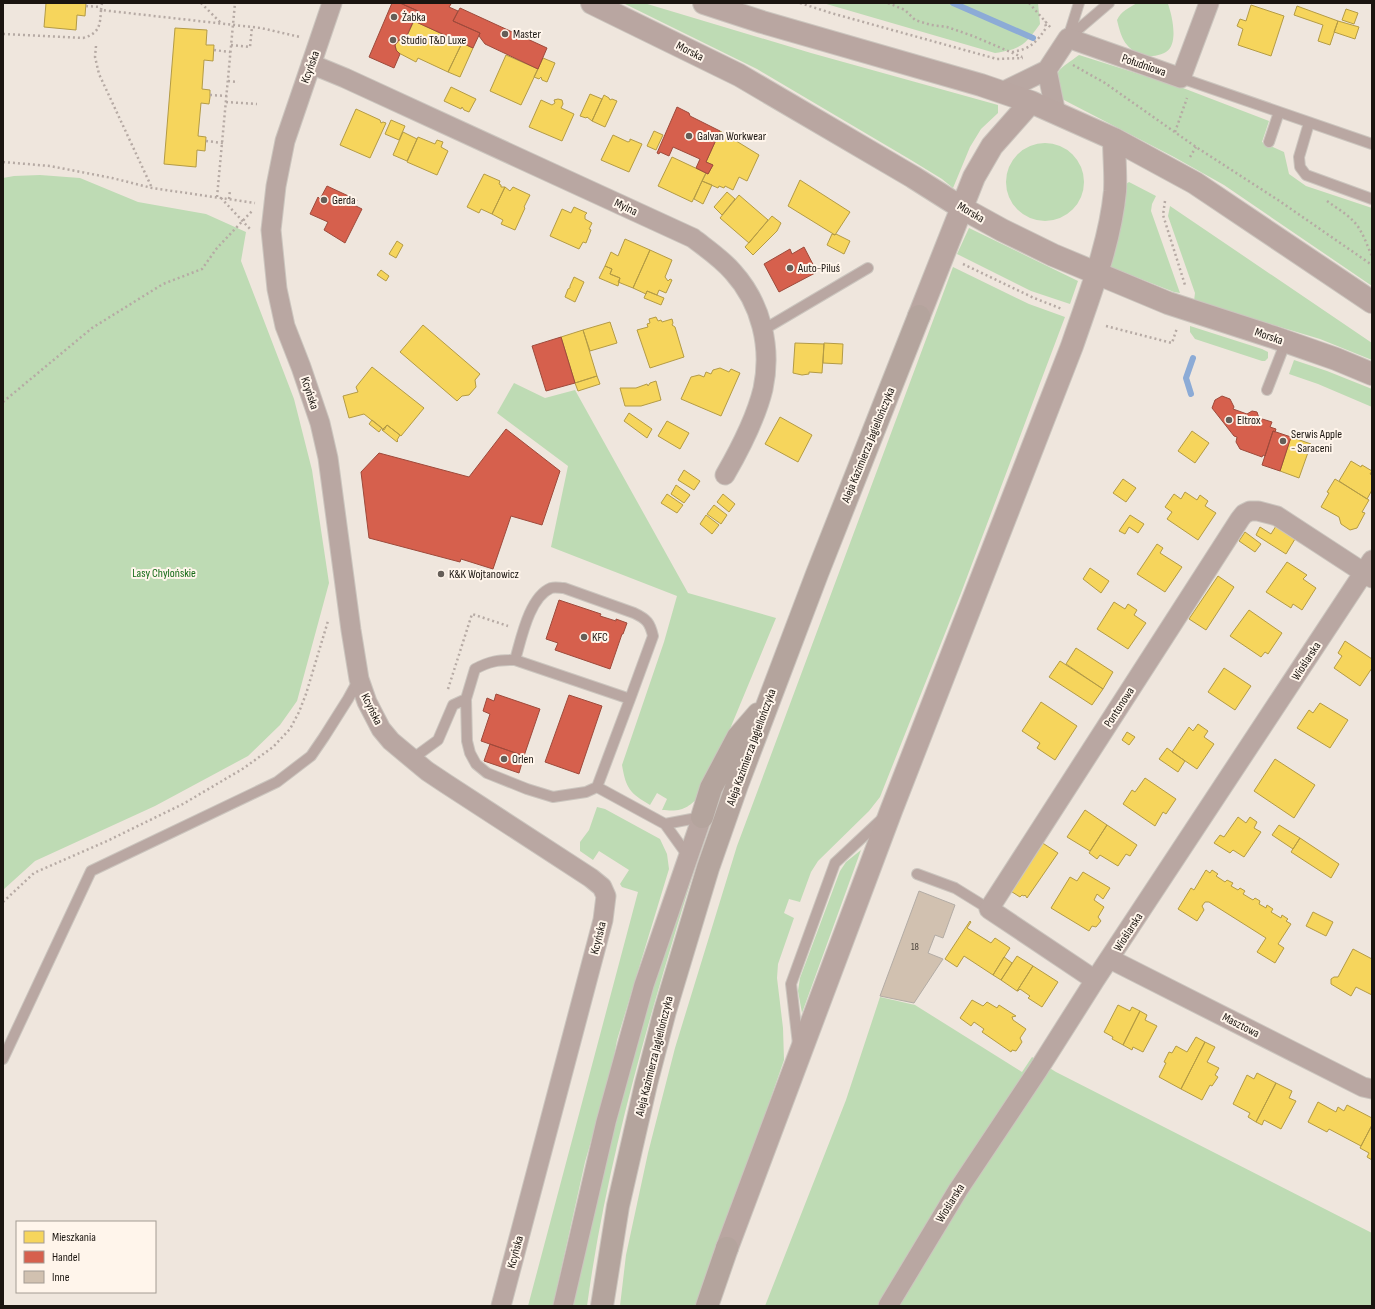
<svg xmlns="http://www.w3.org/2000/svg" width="1375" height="1309" font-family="'Sofia Sans Condensed',sans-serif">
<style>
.green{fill:#bedbb4}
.homes{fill:#f6d55c;stroke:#b49b45}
.shops{fill:#d6604d;stroke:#9e4a3b}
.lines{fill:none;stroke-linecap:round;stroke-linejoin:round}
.stream{stroke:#8cabd6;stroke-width:6}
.building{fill:#d1c1b0;stroke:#b3aca5}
.service-casing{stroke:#cbc5be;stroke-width:12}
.minor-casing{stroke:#cbc5be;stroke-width:21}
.primary-casing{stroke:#cbc5be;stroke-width:24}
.motorway-casing{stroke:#cbc5be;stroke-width:24}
.path{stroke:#b6aaa4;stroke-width:2.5;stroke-dasharray:2 3;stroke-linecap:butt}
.service{stroke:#b9a7a2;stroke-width:10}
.minor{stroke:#b9a7a2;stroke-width:19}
.primary{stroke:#b9a6a1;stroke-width:22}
.motorway{stroke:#b4a49d;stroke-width:22}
.poi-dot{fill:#655e58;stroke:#fff5eb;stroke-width:1.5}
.labels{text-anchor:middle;stroke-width:4;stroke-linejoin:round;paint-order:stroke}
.number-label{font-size:10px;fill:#484038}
.poi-label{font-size:12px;fill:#1b1510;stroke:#fff5eb;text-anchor:start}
.street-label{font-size:12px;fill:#1b1510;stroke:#fff5eb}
.park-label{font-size:12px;fill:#136a15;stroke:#fff5eb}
</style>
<rect width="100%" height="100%" fill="#efe6dd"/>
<path class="green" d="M623,3H644L811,53L998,105V113L981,129L970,147L953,188L942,179L911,160L757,69Z
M823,3H1038L1040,24C1025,45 1021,49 995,53Z
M1137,3L1168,4C1172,15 1179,44 1166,52C1160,56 1151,56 1144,57C1125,47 1122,41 1117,20C1121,11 1129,8 1137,3Z
M1079,55L1183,88L1269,121L1262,142L1284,152L1289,174L1306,186L1372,208V286L1224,185L1174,157L1062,99C1053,69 1055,73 1079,55Z
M1006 182a39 39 0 1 1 78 0a39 39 0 1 1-78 0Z
M40,175L80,178L138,202L206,214L246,232L241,261L294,399L312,470L329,583L297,701L280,725L248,756L155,806L35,861L3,890V178L14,176Z
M1129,182L1156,196L1152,204L1151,211L1180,293L1174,292L1105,265C1115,239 1128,212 1126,184Z
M1170,206L1372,343V360L1320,339L1194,301L1195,293L1168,216Z
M969,228L1078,281L1070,304L1031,291L957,254Z
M953,267L1029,304L1065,317L961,593L880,797L869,811L818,861L811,872L800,902L789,899L784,913L794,918L778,964L777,978L783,1028L784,1060L711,1270L695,1306H620L626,1255L648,1153L675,1048L737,846Z
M1190,326L1262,349L1268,352V358L1265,361H1262L1195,339L1190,332Z
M1294,360L1327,371L1372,389V407L1318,384L1289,374Z
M514,383L545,398L575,390L688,593L776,618L703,794C686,808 685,812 662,810L667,799L657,793L650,805C630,793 626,789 622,765L664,642L677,596L551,547L568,466L497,413Z
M597,807L605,809L660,839L667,854L669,869L617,1040L612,1068L585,1162L553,1306H528L638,892L622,887L620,884L629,870L599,851L593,860L580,851V842L589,830Z
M706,832C658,988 609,1144 587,1306H573L607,1157L649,1001L677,908Z
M861,850L802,1013L798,991L800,978L840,871L846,862Z
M880,997L915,1005L1022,1072L1032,1057L1056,1072L1372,1233V1306H765L846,1100Z"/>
<path class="homes" d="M46,3H86L85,16L77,15L76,30L44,27Z
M1251,5L1284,16L1271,56L1238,45L1243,29L1237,26L1240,19L1246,21Z
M1297,6L1338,21L1330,45L1318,41L1323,25L1294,15Z
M1346,9L1358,13L1354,24L1342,20Z
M414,21L462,43L448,72L418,58L416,62L397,52L395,45L399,40H405Z
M1338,21L1359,27L1355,39L1334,32Z
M175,28L207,30L206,45H214L213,61L204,60L202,89L210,90V97L209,104L201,103L198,136L206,137L205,151L197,150L196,167L164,164Z
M462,43L473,48L460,77L448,72Z
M506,55L538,69L521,105L490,91Z
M543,58L555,63L547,82L542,80L541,77L539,79L534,77Z
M451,87L476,99L469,112L464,110L462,107L461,109L444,101Z
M590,94L602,99L592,121L587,117L586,118L580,116Z
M604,95L609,98L610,100L612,99L617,101L605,127L592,121Z
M558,99L562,100L563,104L561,108L574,114L562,141L529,127L541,100L552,105L555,103L554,100Z
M356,109L380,120L381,123L383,122L386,123L370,158L340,145Z
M391,120L405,126L399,140L385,134Z
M654,131L663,135L656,150L647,146Z
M720,131L759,155L747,181L739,177L733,190L725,186L724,188L719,186L718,188L702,181L706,173L708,174L713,165L706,162Z
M403,132L417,139L407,161L393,155Z
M613,135L628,142L630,141V139L642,144L629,172L601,160Z
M418,137L435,144L437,140L443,142L441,147L448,151L437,175L407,162Z
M672,157L706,173L692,202L658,186Z
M484,174L500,181L499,184L501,185V187H505L492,214L481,209L479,213L467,207Z
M800,180L850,212L835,235L788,206Z
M702,181L712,185L703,204L694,199Z
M505,187L510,191L513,187L530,195L524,207L525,208L515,230L501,224L503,220L492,214Z
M727,192L735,199L722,215L714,207Z
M739,195L768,220L749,243L720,218Z
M574,207L587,213L585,215V219L592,223L589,229L591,230L586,243L583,242L579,249L550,236L562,209L571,213Z
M772,216L781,223L777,231L753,255L745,247Z
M832,234L835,235L836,234L850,241L844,254L827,245Z
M625,239L650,250L633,288L618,282L620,278L610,274L612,269L605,266L611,252L618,256Z
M397,241L403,245L396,258L389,254Z
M650,250L672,260L665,277L668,281L670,279L672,280L666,293L659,290L657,295L647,291L646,294L633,288Z
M605,266L612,269L610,274L620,278L618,286L599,278Z
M381,270L389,276L386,281L377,275Z
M574,277L584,282L575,302L565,297L568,289L570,288V286Z
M647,291L664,298L661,305L644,298Z
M656,317L658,321L661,320L662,322L672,319L673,323L672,325L675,327L684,357L650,368L637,330L648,327L647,324L650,323L649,319Z
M610,322L617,343L590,351L583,330Z
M423,325L480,374L475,380L476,387L469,395L462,396L457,401L400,352Z
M583,330L597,376L575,383L561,337Z
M795,343L824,344L822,373L809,372V374L802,375L793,373Z
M824,343L843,344L842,364L823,363Z
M372,367L424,408L401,436L387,425L384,430L364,414L349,418L343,396L358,392L356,387Z
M720,368L729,372L731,369L740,373L721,416L681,399L691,377L699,375L704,377L706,372L711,374L713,370Z
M597,376L600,384L578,391L575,383Z
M656,381L661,400L641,406H625L620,388H636L647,384L648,386L650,383Z
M629,413L652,429L647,438L624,421Z
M780,417L812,435L798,462L765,444Z
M372,420L382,428L379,432L369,424Z
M667,421L689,433L680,449L658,436Z
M387,425L400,435L397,440L398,441L397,442L382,430Z
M1192,431L1209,443L1195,463L1178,451Z
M1291,437L1311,444L1299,478L1280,471Z
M1351,461L1361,467L1362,465L1372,471L1370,474L1372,475V490L1367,499L1339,481Z
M684,470L700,481L694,490L678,480Z
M1123,479L1136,488L1126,502L1113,493Z
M1335,479L1369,500L1362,512L1365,513L1357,528L1350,530L1341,524L1339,517L1321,507L1329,493L1327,492Z
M676,485L690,495L684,503L671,494Z
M1185,492L1197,500L1200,495L1208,501L1205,506L1216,513L1198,540L1167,519L1172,512L1165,507L1174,494L1181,499Z
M667,494L683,505L677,513L661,503Z
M723,494L735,504L729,512L717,502Z
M714,505L727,515L721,524L707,514Z
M706,515L719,525L712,534L700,524Z
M1130,515L1144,524L1138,533L1129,527L1125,534L1119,531Z
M1276,526L1295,539L1286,554L1256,535L1260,527L1271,534Z
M1245,532L1261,544L1255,552L1239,541Z
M1157,544L1163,548L1160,553L1182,567L1165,592L1137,574Z
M1287,562L1307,575L1303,579L1316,588L1302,610L1293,604L1291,608L1266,592Z
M1090,568L1109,581L1101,593L1083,579Z
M1218,576L1234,587L1206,630L1189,619Z
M1114,602L1125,609L1128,604L1137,610L1134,615L1146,623L1128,649L1097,629Z
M1249,610L1282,633L1268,654L1265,652L1261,657L1230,636Z
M1345,641L1372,659V668L1360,686L1334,668L1342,656L1338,653Z
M1076,648L1113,672L1103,689L1066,664Z
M1060,661L1103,689L1092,705L1049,677Z
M1224,668L1251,686L1235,710L1208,692Z
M1041,702L1077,726L1055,760L1037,748L1040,743L1022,731Z
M1320,703L1348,720L1330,748L1297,728L1309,710L1313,713Z
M1198,724L1208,731L1204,737L1214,744L1197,769L1172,752L1189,727L1193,731Z
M1127,732L1135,737L1129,745L1122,740Z
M1167,748L1185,761L1178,772L1159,759Z
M1275,759L1315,785L1294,818L1254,791Z
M1145,778L1176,799L1166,814L1163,812L1155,826L1123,804L1132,790L1135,792Z
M1085,810L1107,825L1090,851L1067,837Z
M1238,817L1246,823L1250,817L1257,822L1254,828L1261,832L1244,857L1233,850L1230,853L1214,843L1220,835L1224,837Z
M1107,825L1137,845L1130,856L1126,854L1118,866L1100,855L1097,859L1089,853Z
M1279,825L1300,838L1293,849L1272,835Z
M1300,838L1339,864L1331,878L1291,852Z
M1041,842L1058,853L1027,898L1025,895L1024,896L1022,895L1020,897L1009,890Z
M1206,870L1210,873L1212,870L1218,874L1216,876L1225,882L1227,880L1233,883L1231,886L1238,890L1240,888L1245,891L1243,894L1253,900L1255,898L1260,901L1259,904L1266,908L1267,905L1273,909L1271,912L1281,918L1282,915L1288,919L1286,921L1291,924L1278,944L1284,948L1275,963L1257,952L1266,938L1209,902H1205L1202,906L1204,910L1197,921L1178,909L1191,888L1194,890Z
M1083,872L1110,888L1103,899L1097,894L1094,900L1104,907L1098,917L1101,921L1096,927L1092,926L1089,931L1051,908L1070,877L1077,881Z
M1313,912L1333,922L1326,936L1306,926Z
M970,921L971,922L967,928L991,943L995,938L1010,948L993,975L964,956L957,967L945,959Z
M1353,949L1372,959V995L1356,987L1351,996L1331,984V979L1334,977H1338Z
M1017,956L1033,966L1017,991L1001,980Z
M1004,957L1012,963L1001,980L993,975Z
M1033,966L1058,982L1042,1007L1028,998L1030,996L1020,989L1018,991H1017Z
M972,1000L983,1006L987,1002L997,1008L999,1005L1016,1016L1012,1017L1013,1020L1026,1029L1020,1038L1022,1042L1016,1051L1012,1050L1011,1052L982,1032L984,1029L974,1022L971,1026L960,1018Z
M1118,1005L1130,1011L1132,1007L1140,1011L1123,1045L1112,1039L1113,1037L1104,1032Z
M1140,1011L1147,1015L1145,1020L1157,1026L1143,1052L1133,1047L1132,1050L1123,1045Z
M1196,1037L1205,1042L1181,1089L1159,1077L1166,1063L1164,1062L1169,1052L1172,1053L1176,1046L1187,1052Z
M1205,1042L1215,1047L1207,1062L1219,1068L1215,1075L1218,1077L1212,1086L1210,1085L1202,1100L1181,1089Z
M1257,1073L1276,1083L1256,1122L1248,1117L1250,1113L1233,1104L1247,1075L1254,1079Z
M1276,1083L1292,1091L1289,1098L1296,1101L1281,1129L1264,1120L1262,1125L1256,1122Z
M1318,1102L1336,1112L1338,1107L1344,1111L1347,1105L1372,1118V1125L1361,1146L1329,1129L1327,1132L1308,1122Z
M1372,1125V1160L1367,1157L1369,1153L1360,1148Z"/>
<path class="shops" d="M392,3H400L418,11L405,40H399L395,45L396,50L400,54L394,68L369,57Z
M400,3H448L451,4L449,7L458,11L453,21L480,33L473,48L414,21L418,11Z
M460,8L547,48L538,69L485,44L479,36L480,33L453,21Z
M677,107L689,113L690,116L720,131L706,162L713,165L708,174L696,168L700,159L673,147L669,156L660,152L659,154L657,153Z
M327,186L357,200L354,205L362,209L345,243L324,230L328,222L310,214L318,197L320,199Z
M804,247L817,272L779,292L764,264L790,249L792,254Z
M561,337L575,383L546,391L532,346Z
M1222,396L1230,399L1234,407L1233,409L1247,414L1252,411L1257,412L1259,418L1272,422L1270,427L1276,429L1275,432L1273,431L1265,456L1263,455L1262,457L1240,449L1236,442L1237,437L1234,436L1212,408L1215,400Z
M506,429L560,471L542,525L511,516L493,569L461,559L460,562L369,538L361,472L379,453L469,477Z
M1273,431L1291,437L1280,471L1262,465Z
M559,600L601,614L600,616L616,621V619L627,623L623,634H622L610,669L555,650L558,643L546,639Z
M496,694L540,709L524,756L481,741L490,714L483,711L487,698L494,701Z
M569,695L602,706L579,774L545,762Z
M490,744L524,756L519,773L484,761Z"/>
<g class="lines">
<path class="stream" d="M953,3L1033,38
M1191,394L1186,378L1193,358"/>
</g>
<path class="building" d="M919,891L955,905L943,938L935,935L928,953L943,959L914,1003L880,996Z"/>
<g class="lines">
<defs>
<path id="service" d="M1068,38L1109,3
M1068,38L1079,3
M1181,78L1372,144
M1309,123L1299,157L1300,167L1306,175L1372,199
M1269,142L1279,112
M763,330L868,268
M1267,390L1286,341
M515,660C521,640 529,597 551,588C555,587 560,588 564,588L634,613C647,619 650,623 653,636L630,699
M412,759L438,740L453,705L466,699
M597,787L630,699L515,660C498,660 490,661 475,669L466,699L467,741L470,753L476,764L487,773L527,789L553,797L586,792L597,787L665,824L688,856
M665,824L702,817
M917,874L955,888L989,909
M798,1044L791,984L835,863L882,819
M3,1059L91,871L277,782L311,756L324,737L348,699L359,679"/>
<path id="minor" d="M332,3L285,141L276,186L271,230L277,289L285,326L301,367L320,423L328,458L351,630L359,679L367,702L381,729L391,741L427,771L445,783L591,878L602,887L606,896L603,920L501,1306
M311,64L345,78L693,238C707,249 721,258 733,272C761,303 772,347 763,389C756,418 740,449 725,475
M1047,70L1056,114
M1002,92L1047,70L1068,38L1181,78L1209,3
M1110,959L1363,1087L1372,1089
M1095,980L989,909L1240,519L1244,514L1250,511H1258L1277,516L1372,578
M563,1306L606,1122L644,985L702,817
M888,1306L958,1190L1038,1070L1095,980L1372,560"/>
<path id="primary" d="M592,3L739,75L913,177L962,208L1002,230L1053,255L1168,303L1273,337L1336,359L1372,374
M704,3L762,22L981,85L1031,102L1114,139L1195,183L1372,302
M919,316L974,177L992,146L1031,102
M727,1248L891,811L1072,346C1089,296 1110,244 1115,191C1116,174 1114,156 1114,139"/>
<path id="motorway" d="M702,817L711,788L738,737L758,714
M602,1306L618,1206L646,1084L665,1011L708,868L737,785L817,574L919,316
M707,1306L727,1248"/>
</defs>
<use href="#service" class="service-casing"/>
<use href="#minor" class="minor-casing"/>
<use href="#primary" class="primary-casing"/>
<use href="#motorway" class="motorway-casing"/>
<path class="path" d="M102,3L101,10L261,28L300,37
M201,3L221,23
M800,3L831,13L997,59L1023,58
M888,3L905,10L915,20L931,25L947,27L973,36L1022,57
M1029,3L1051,28
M86,6L101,7
M3,34L83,38C100,33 100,25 101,10
M231,45L250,47L252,27
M96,46L95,57L99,74L152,188
M214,50L230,52
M1012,52C1030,49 1036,43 1046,28L1045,21
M1073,65L1105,83L1196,147L1278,200L1372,265
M228,81L238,82
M210,95L227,96
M226,102L257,104
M1175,132L1187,98
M206,141L223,143
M1190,157L1196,147
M3,162L50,166L112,178L152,188L255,203
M217,197L235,3
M221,198L250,229
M229,199L230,190
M1165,201L1163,215L1185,285
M1327,201C1339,210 1353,217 1360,230C1365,238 1368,248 1372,256
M963,264L1034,298L1062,309
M1106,326L1172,343L1177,328
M3,402L92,328L163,284L202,269L217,248L252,211
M448,689L472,614L508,626
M3,902L34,873L107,841L183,804L244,768L273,747L290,729L299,712L306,694L328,621"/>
<use href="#service" class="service"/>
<use href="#minor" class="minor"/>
<use href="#primary" class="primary"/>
<use href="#motorway" class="motorway"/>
</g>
<g class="poi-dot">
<circle cx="394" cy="17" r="4"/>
<circle cx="505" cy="34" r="4"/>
<circle cx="393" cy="40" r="4"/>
<circle cx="689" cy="136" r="4"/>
<circle cx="324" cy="200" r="4"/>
<circle cx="790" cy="268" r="4"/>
<circle cx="1229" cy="420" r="4"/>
<circle cx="1283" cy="441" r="4"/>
<circle cx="441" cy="574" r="4"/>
<circle cx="584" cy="637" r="4"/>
<circle cx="504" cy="759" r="4"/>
</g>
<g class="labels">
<g class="number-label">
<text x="915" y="950">18</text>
</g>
<g class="poi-label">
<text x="402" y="21">Żabka</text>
<text x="513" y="38">Master</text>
<text x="401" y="44">Studio T&amp;D Luxe</text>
<text x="697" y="140">Galvan Workwear</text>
<text x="332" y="204">Gerda</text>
<text x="798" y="272">Auto-Piluś</text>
<text x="1237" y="424">Eltrox</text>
<text x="1291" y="438">Serwis Apple<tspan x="1291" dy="14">- Saraceni</tspan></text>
<text x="449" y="578">K&amp;K Wojtanowicz</text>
<text x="592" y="641">KFC</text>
<text x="512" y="763">Orlen</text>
</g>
<g class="street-label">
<text transform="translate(690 51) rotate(27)" y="4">Morska</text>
<text transform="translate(1144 65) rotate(19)" y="4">Południowa</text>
<text transform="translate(310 67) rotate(-70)" y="4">Kcyńska</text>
<text transform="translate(626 207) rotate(25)" y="4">Mylna</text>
<text transform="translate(971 212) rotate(30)" y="4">Morska</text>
<text transform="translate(1269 336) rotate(19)" y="4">Morska</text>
<text transform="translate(310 393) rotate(72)" y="4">Kcyńska</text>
<text transform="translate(868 445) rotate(-68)" y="4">Aleja Kazimierza Jagiellończyka</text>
<text transform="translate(1306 661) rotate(-57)" y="4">Wioślarska</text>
<text transform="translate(1119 707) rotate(-57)" y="4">Pontonowa</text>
<text transform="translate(372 709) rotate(64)" y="4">Kcyńska</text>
<text transform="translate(751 747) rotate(-70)" y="4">Aleja Kazimierza Jagiellończyka</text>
<text transform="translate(1128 932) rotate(-57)" y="4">Wioślarska</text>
<text transform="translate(598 938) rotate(-76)" y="4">Kcyńska</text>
<text transform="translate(1241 1025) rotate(27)" y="4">Masztowa</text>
<text transform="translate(654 1056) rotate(-76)" y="4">Aleja Kazimierza Jagiellończyka</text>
<text transform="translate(950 1203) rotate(-58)" y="4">Wioślarska</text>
<text transform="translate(515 1252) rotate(-75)" y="4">Kcyńska</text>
</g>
<g class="park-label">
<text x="164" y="577">Lasy Chylońskie</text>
</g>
</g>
<rect width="1375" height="1309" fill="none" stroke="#1b1510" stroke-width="8"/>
<rect x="16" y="1221" width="140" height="72" fill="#fff5eb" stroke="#a49b93"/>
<rect x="24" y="1231" width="20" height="12" fill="#f6d55c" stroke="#a49b93"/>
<text x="52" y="1241" font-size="12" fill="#1b1510">Mieszkania</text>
<rect x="24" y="1251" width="20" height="12" fill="#d6604d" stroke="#a49b93"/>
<text x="52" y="1261" font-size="12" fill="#1b1510">Handel</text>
<rect x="24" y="1271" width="20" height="12" fill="#d1c1b0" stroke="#a49b93"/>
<text x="52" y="1281" font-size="12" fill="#1b1510">Inne</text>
</svg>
